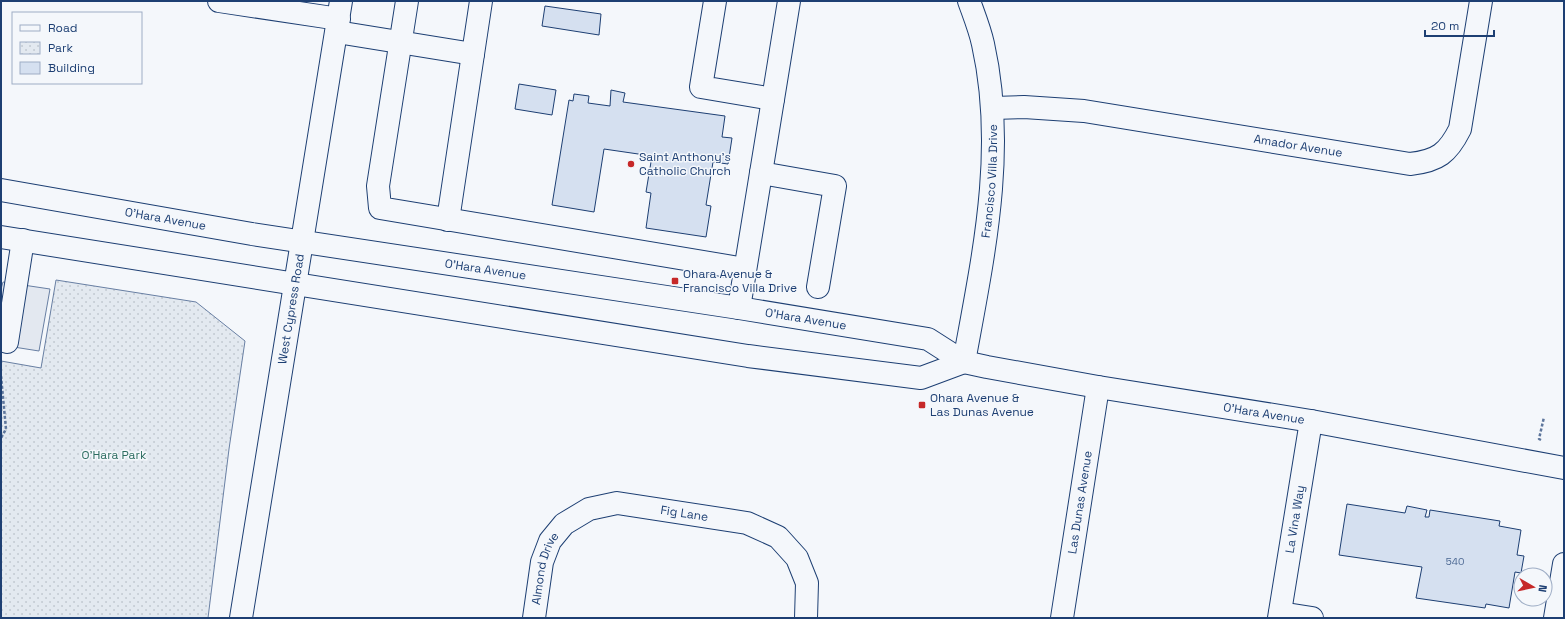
<svg xmlns="http://www.w3.org/2000/svg" width="1565" height="619" font-family="'Space Grotesk',sans-serif">
<style>
.park{fill:url(#park-dots);stroke:#687fa3}
.parking{fill:#e3e8f0;stroke:#687fa3}
.building{fill:#d5e0f0;stroke:#1d3f73}
.lines{fill:none;stroke-linecap:round;stroke-linejoin:round}
.minor-casing{stroke:#1d3f73;stroke-width:24}
.major-casing{stroke:#1d3f73;stroke-width:24}
.path{stroke:#5e769c;stroke-width:2.5;stroke-dasharray:3 2;stroke-linecap:butt}
.minor{stroke:#f4f7fb;stroke-width:22}
.major{stroke:#f4f7fb;stroke-width:22}
.poi-dot{fill:#c62828;stroke:#f4f7fb;stroke-width:1.5}
.labels{text-anchor:middle;stroke-width:3;stroke-linejoin:round;paint-order:stroke}
.number-label{font-size:10px;fill:#4b6792}
.street-label{font-size:12px;fill:#1d3f73;stroke:#f4f7fb}
.poi-label{font-size:12px;fill:#1d3f73;stroke:#f4f7fb;text-anchor:start}
.park-label{font-size:12px;fill:#2c6c60;stroke:#f4f7fb}
</style>
<defs>
<pattern id="park-dots" width="8" height="8" patternUnits="userSpaceOnUse"><rect width="8" height="8" fill="#e3e9f0"/><path d="M2 2h.1M6 6h.1" fill="none" stroke="#c2c9d1" stroke-width="1.8" stroke-linecap="round"/></pattern>
</defs>
<rect width="100%" height="100%" fill="#f4f7fb"/>
<path class="park" d="M56,280L196,302L245,341L229,449L208,618H1V361L41,368Z"/>
<path class="parking" d="M3,282L50,289L39,351L1,345V289Z"/>
<path class="building" d="M545,6L601,14L599,35L542,26Z
M519,84L556,90L552,115L515,109Z
M611,90L625,93L623,102L725,116L722,137L732,138L728,164L713,162L706,205L711,206L706,237L646,228L651,193L646,192L652,156L604,149L594,212L552,205L569,100L573,101L574,94L589,96L588,103L610,106Z
M1347,504L1405,513L1407,506L1427,510L1425,517H1429L1430,510L1500,521L1499,526L1521,530L1517,555L1524,556L1521,573L1515,572L1509,608L1486,604L1485,608L1416,598L1422,567L1339,555Z"/>
<g class="lines">
<defs>
<g id="minor">
<path d="M219,1L339,19"/>
<path d="M407,1L378,186L380,208L745,269"/>
<path d="M715,1L701,87L773,99"/>
<path d="M337,32L473,54L481,1"/>
<path id="s1" d="M993,108L1024,107L1084,111L1410,164C1438,161 1448,153 1460,129L1481,1"/>
<path d="M761,173L835,186L818,287"/>
<path d="M448,220L473,54"/>
<path d="M739,308L789,1"/>
<path d="M7,342L23,240"/>
<path id="s2" d="M964,362C983,257 1007,151 983,44C980,30 974,15 969,1"/>
<path d="M1280,613L1312,618"/>
<path id="s3" d="M241,618L341,1"/>
<path id="s4" d="M534,618L542,562L550,541L564,524L589,509L617,503L747,523L778,537L797,558L807,583L806,618"/>
<path id="s5" d="M1062,618L1098,387"/>
<path id="s6" d="M1279,618L1311,421"/>
<path d="M1555,618L1564,564"/>
</g>
<g id="major">
<path id="s7" d="M1,190L252,234L739,308L928,339L964,362L987,367L1098,387L1311,421L1564,468"/>
<path d="M1,237L748,356L921,378L964,362"/>
</g>
</defs>
<use href="#minor" class="minor-casing"/>
<use href="#major" class="major-casing"/>
<path class="path" d="M1,376L6,429L1,438
M1541,440L1539,439L1544,417"/>
<use href="#minor" class="minor"/>
<use href="#major" class="major"/>
</g>
<g class="poi-dot">
<circle cx="631" cy="164" r="4"/>
<rect x="671" y="277" width="8" height="8" rx="2"/>
<rect x="918" y="401" width="8" height="8" rx="2"/>
</g>
<g class="labels">
<g class="number-label">
<text x="1455" y="565">540</text>
</g>
<g class="street-label">
<text dy="4" stroke="none"><textPath href="#s1" startOffset="308">Amador Avenue</textPath></text>
<text dy="4" stroke="none"><textPath href="#s2" startOffset="183">Francisco Villa Drive</textPath></text>
<text dy="4" stroke="none"><textPath href="#s7" startOffset="167">O'Hara Avenue</textPath></text>
<text dy="4" stroke="none"><textPath href="#s7" startOffset="491">O'Hara Avenue</textPath></text>
<text dy="4" stroke="none"><textPath href="#s3" startOffset="313">West Cypress Road</textPath></text>
<text dy="4" stroke="none"><textPath href="#s7" startOffset="815">O'Hara Avenue</textPath></text>
<text dy="4" stroke="none"><textPath href="#s7" startOffset="1286">O'Hara Avenue</textPath></text>
<text dy="4" stroke="none"><textPath href="#s5" startOffset="117">Las Dunas Avenue</textPath></text>
<text dy="4" stroke="none"><textPath href="#s4" startOffset="227">Fig Lane</textPath></text>
<text dy="4" stroke="none"><textPath href="#s6" startOffset="100">La Vina Way</textPath></text>
<text dy="4" stroke="none"><textPath href="#s4" startOffset="51">Almond Drive</textPath></text>
</g>
<g class="poi-label">
<text x="639" y="161">Saint Anthony's<tspan x="639" dy="14">Catholic Church</tspan></text>
<text x="683" y="278">Ohara Avenue &amp;<tspan x="683" dy="14">Francisco Villa Drive</tspan></text>
<text x="930" y="402">Ohara Avenue &amp;<tspan x="930" dy="14">Las Dunas Avenue</tspan></text>
</g>
<g class="park-label">
<text x="114" y="459">O'Hara Park</text>
</g>
</g>
<rect width="1565" height="619" fill="none" stroke="#1d3f73" stroke-width="4"/>
<rect x="12" y="12" width="130" height="72" fill="#f4f7fb" stroke="#9eadc5"/>
<rect x="20" y="25" width="20" height="6" fill="#f4f7fb" stroke="#9eadc5"/>
<text x="48" y="32" font-size="12" fill="#1d3f73">Road</text>
<rect x="20" y="42" width="20" height="12" fill="url(#park-dots)" stroke="#9eadc5"/>
<text x="48" y="52" font-size="12" fill="#1d3f73">Park</text>
<rect x="20" y="62" width="20" height="12" fill="#d5e0f0" stroke="#9eadc5"/>
<text x="48" y="72" font-size="12" fill="#1d3f73">Building</text>
<g transform="translate(1533 587) rotate(99)"><circle r="19" fill="#f4f7fb" stroke="#9eadc5"/>
<path d="M0-3L7 15L0 10L-7 15Z" fill="#c62828"/>
<text y="-6" font-size="11" font-weight="bold" text-anchor="middle" fill="#1d3f73">N</text>
</g>
<path d="M1425 30v6h69v-6" fill="none" stroke="#1d3f73" stroke-width="2"/>
<text x="1431" y="30" font-size="12" fill="#1d3f73" stroke="#f4f7fb" stroke-width="3" paint-order="stroke">20 m</text>
</svg>
